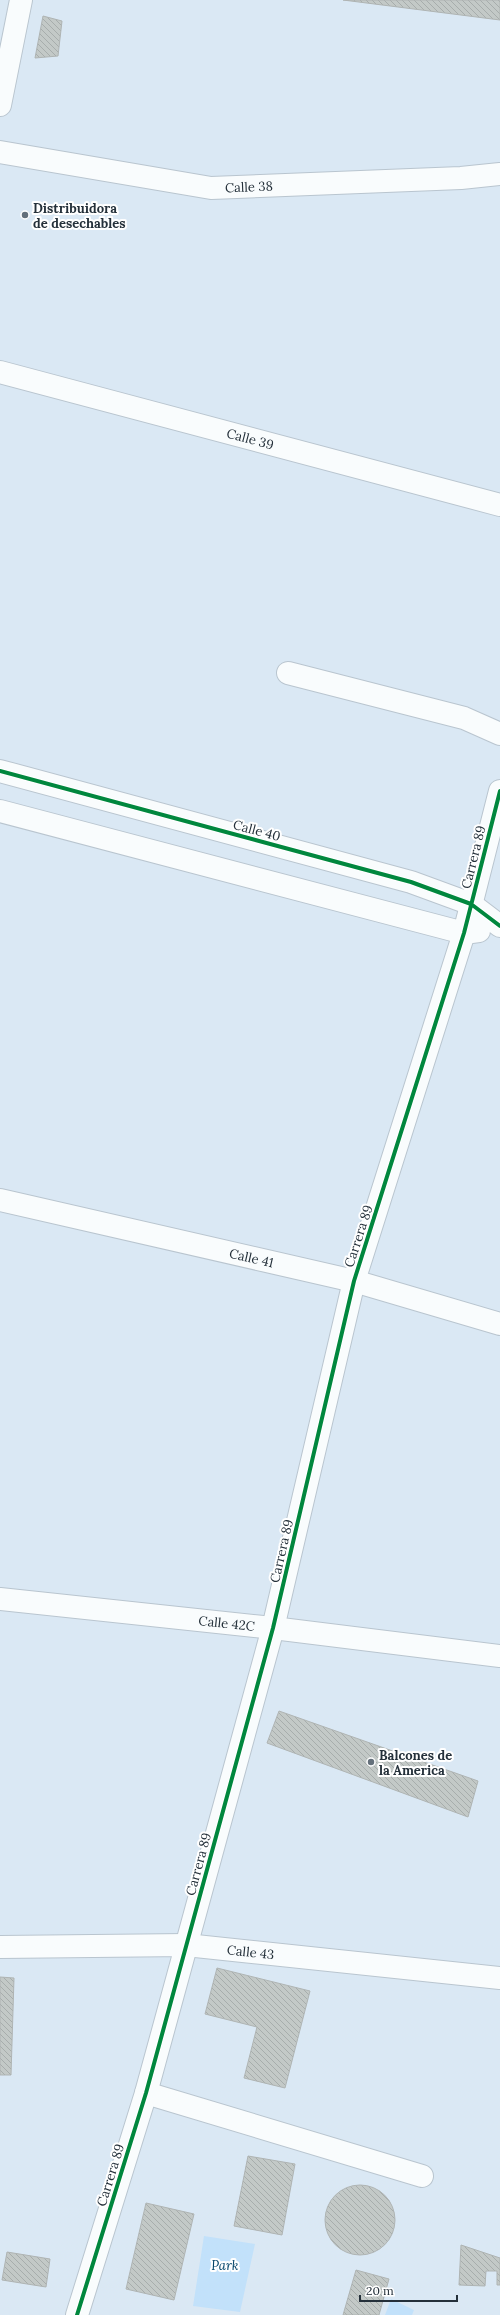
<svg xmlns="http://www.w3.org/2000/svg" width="500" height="2315" font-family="Lora,serif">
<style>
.park{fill:#c2e1fa}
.building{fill:url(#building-back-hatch);stroke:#afb4b3}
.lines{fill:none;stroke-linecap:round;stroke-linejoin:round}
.minor-casing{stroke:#b9c5cf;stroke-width:24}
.minor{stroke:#f9fcfd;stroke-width:22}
.cycleway-casing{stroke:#fff;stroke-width:6}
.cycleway{stroke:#00873e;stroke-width:4}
.poi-dot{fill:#64707b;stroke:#fff;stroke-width:1.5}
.labels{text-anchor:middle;stroke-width:4;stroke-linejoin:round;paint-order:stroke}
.street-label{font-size:13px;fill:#24303a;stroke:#fff}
.poi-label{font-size:13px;font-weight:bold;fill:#24303a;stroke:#fff;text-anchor:start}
.park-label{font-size:13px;font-style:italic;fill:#014268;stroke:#fff}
</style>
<defs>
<pattern id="building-back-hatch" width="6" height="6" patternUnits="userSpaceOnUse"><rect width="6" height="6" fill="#c3c9c7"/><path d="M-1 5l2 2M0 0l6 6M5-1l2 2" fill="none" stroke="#a7adac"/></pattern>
</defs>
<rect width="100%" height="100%" fill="#dae8f4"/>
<path class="park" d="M204,2236L255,2244L240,2312L193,2306Z
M391,2299L414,2310L412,2315H385Z"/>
<path class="building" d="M343,0H500V20Z
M43,16L62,21L58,56L35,58Z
M279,1711L478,1781L468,1817L267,1743Z
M217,1968L310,1991L285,2088L244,2078L257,2027L205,2014Z
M0,1977L14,1978L11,2075H0Z
M248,2156L295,2164L282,2235L234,2226Z
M325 2220a35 35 0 1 1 70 0a35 35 0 1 1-70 0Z
M146,2203L194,2214L174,2300L126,2289Z
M461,2245L500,2258V2285H497V2271H486L485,2286L459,2285Z
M7,2252L50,2259L46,2287L2,2280Z
M356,2270L389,2279L379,2315H343Z"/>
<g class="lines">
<defs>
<g id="minor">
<path d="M0,105L21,0"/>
<path id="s1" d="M0,152L211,188L461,178L500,174"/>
<path id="s2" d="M0,372L500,505"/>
<path d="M288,673L464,718L500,734"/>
<path d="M0,771L411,882L471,904L500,926"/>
<path d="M0,811L464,933L479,931"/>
<path id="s3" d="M0,1200L354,1281L500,1324"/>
<path id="s4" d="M0,1599L273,1628L500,1656"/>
<path id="s5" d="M0,1947L186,1945L500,1978"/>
<path d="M146,2093L422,2176"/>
<path d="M77,2315L146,2093L273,1628L354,1281L464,933L500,791"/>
</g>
</defs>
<use href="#minor" class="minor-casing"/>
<use href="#minor" class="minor"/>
<defs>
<path id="cycleway" d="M0,771L411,882L471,904L500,926
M77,2315L146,2093L273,1628L354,1281L464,933L500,791"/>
</defs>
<use href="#cycleway" class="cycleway-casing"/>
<use href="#cycleway" class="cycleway"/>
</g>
<g class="poi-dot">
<circle cx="25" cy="215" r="4"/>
<circle cx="371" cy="1762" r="4"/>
</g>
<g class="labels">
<g class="street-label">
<text dy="5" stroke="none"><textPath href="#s1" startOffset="252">Calle 38</textPath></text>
<text dy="5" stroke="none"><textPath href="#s2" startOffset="259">Calle 39</textPath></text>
<text transform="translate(257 830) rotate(15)" y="5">Calle 40</text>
<text transform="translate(473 857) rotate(-76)" y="5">Carrera 89</text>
<text transform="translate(358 1236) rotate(-72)" y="5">Carrera 89</text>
<text dy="5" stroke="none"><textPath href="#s3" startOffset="258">Calle 41</textPath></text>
<text transform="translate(281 1551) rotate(-77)" y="5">Carrera 89</text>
<text dy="5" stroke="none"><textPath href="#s4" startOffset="228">Calle 42C</textPath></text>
<text transform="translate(198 1864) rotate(-75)" y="5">Carrera 89</text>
<text dy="5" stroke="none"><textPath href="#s5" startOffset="251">Calle 43</textPath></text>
<text transform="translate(110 2175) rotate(-73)" y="5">Carrera 89</text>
</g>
<g class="poi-label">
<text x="33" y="213">Distribuidora<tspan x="33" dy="15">de desechables</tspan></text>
<text x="379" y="1760">Balcones de<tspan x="379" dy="15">la America</tspan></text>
</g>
<g class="park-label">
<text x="225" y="2270">Park</text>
</g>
</g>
<path d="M360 2295v6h97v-6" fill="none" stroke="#24303a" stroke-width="2"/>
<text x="366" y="2295" font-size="12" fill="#24303a" stroke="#ffffff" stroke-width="3" paint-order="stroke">20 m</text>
</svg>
